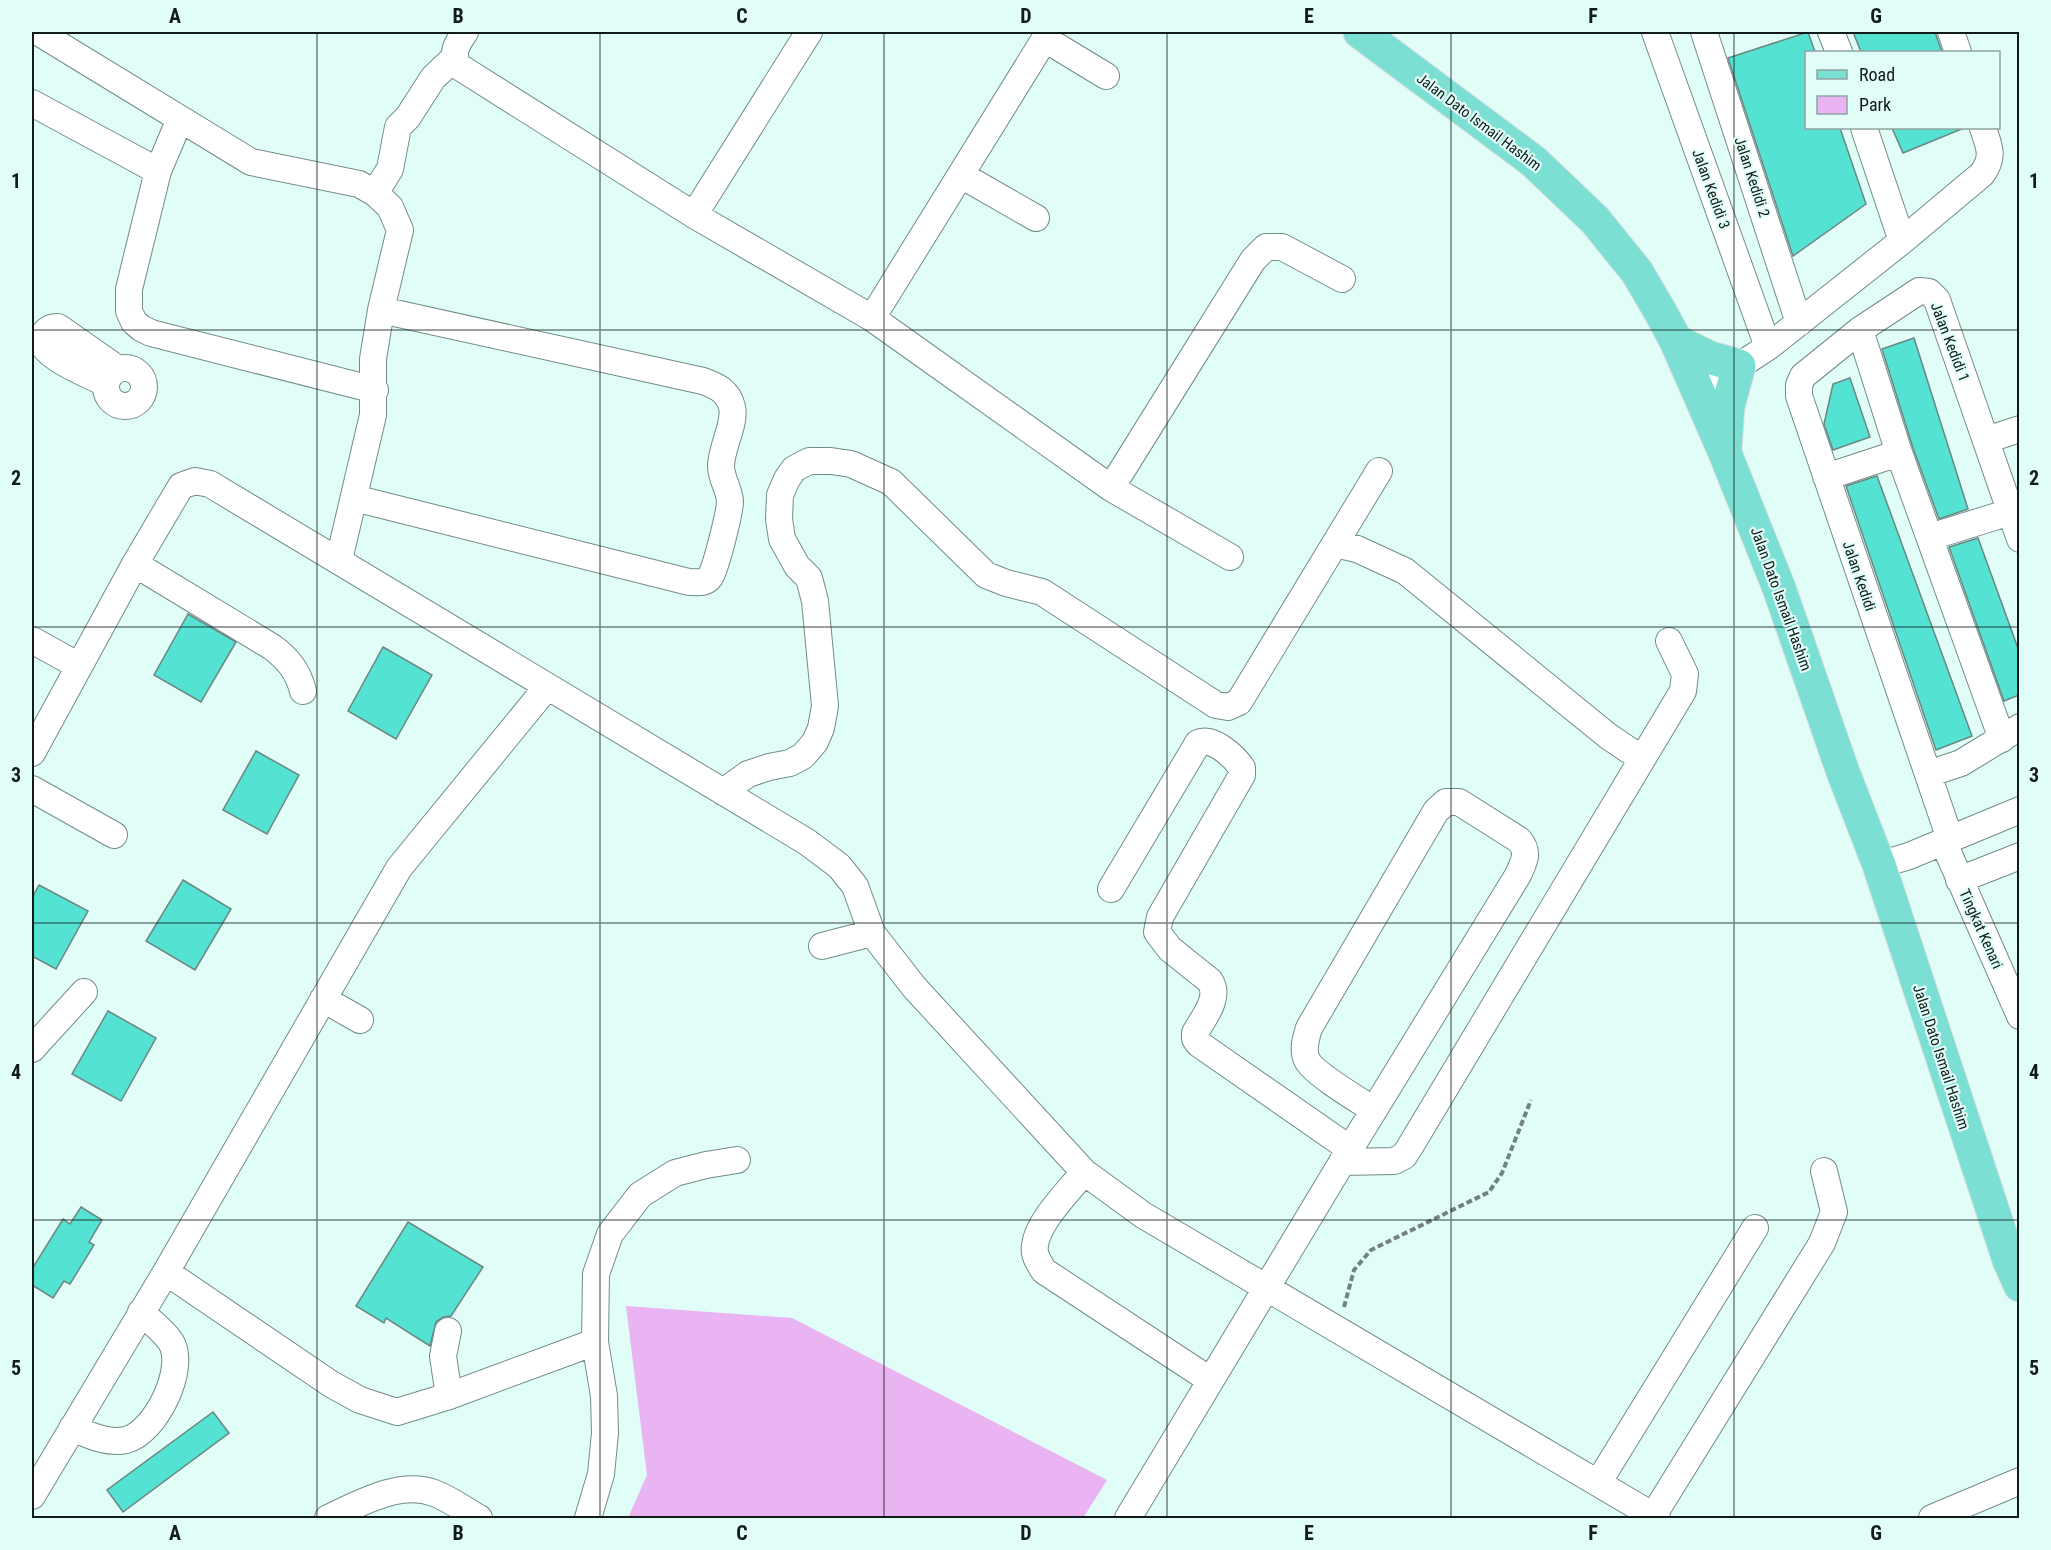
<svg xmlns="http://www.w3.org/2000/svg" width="2051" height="1550" font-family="'Roboto Condensed',sans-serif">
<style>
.green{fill:#eab3f1}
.building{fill:#54e3d2;stroke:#6c8682;stroke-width:1.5}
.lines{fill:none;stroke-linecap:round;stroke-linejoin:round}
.minor-casing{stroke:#728c88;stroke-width:28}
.major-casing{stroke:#dedfdf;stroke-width:35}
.path{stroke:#718380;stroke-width:4;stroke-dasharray:6 3;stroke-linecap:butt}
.minor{stroke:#fff;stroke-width:26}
.major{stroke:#7cdfd4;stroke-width:33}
.grid{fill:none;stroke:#111b1a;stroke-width:1.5;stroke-opacity:0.55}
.labels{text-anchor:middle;stroke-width:4.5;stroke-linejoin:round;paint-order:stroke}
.street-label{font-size:15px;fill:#111b1a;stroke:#e1fdf8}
.neatline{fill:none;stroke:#111b1a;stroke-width:2}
.grid-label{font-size:20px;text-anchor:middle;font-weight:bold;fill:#111b1a}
</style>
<rect width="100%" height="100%" fill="#e1fdf8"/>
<path class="green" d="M626,1306L792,1318L1107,1480L1083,1518H628L647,1475Z"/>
<path class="building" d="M1808,32L1815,52H1806V128H1840L1866,204L1793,256L1728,58Z
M1853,32H1935L1942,52H1861Z
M1892,128H1964L1903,153Z
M1914,338L1968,509L1939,519L1913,448L1882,349Z
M1850,378L1870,437L1833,450L1824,424L1833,384Z
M1877,476L1972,736L1936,750L1846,486Z
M1978,538L2019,651V695L2004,701L1949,547Z
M188,614L236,642L201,702L154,675Z
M383,647L432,675L396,739L348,711Z
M256,751L299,775L267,834L223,810Z
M183,880L231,909L195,970L146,941Z
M39,885L88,911L56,969L32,956V898Z
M108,1011L156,1038L121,1101L72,1074Z
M81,1207L102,1220L89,1242L94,1245L70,1284L64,1281L53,1298L32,1285V1269L63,1219L70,1224Z
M408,1222L483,1267L451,1316L443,1317L436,1322L430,1346L386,1318L384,1323L356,1306Z
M213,1412L229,1433L123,1512L107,1490Z"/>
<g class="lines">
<defs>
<path id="minor" d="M38,32L251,162L359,184L375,193L390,207L400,230L381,310L373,359V415L339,560
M465,32C457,44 451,52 458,66L694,215L872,318L1111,488L1230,557
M1655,32L1768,347
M1704,32L1799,323
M1831,32L1839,52
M1951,32L1958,52
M1045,39L1106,76
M32,103L158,171
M180,119L158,171L129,289V311L134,322L141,328L151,333L375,390
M1864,128L1902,241
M961,175L1036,218
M375,193L390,169L398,127L408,117L433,78L454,58
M694,215L809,32
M872,318L1049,32
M1860,330L1899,453L2002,739
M106 387a19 19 0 1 1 38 0a19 19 0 1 1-38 0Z
M105,383C89,375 48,359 41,342C43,332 48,327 58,327L118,369
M1696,387L1739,366L1768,347L1902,241L1982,174C1995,156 1989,147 1983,128
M1986,440L2020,429
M1826,477L1899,453
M1111,488L1253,260L1266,247H1282L1342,279
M354,498L689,582C697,582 705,584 710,577C716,568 730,512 730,501C729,489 721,478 721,466C721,448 736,423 732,407C728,391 717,386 703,381L381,310
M1930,537L2010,512
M1335,544L1357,549L1405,571L1608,736L1642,759
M135,564L272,647C288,659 298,671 303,691
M32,640L79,666
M32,753L135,564L181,486L195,481L210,484L807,842L839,866L855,886L872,933L914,987L1084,1172L1143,1215L1657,1518
M1928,774L1961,763L2020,727
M32,789L114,835
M723,792L748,774L769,767L790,763L803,756L815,742L821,728L825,706L815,601L809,578L797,566L782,539L779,519L780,495L787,479L794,469L809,461H831L851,464L891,482L986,575L1006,583L1042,592L1216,705L1228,707L1239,702L1379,471
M1950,839L1799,396V385L1803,376L1860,330L1919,291L1929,292L1937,300L2020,539
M1943,841L2020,1016
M1879,865L1909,856L2020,810
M1959,880L2020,856
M1111,889L1198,743C1212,736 1234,756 1242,768V775L1160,917L1157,932L1170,949L1210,981C1221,998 1203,1018 1195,1033V1039L1199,1044L1350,1149
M822,946L872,933
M323,999L360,1020
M32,1049L84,992
M1342,1162L1394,1161L1404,1156L1411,1145L1683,691L1685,674L1669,641
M1084,1172C1069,1191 1038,1221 1035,1245C1033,1255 1039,1263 1044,1271L1210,1380
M166,1272L331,1384L360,1400L397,1412L449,1396L595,1342
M448,1331L443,1356L449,1396
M72,1428C89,1435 107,1444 126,1440C155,1433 187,1369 171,1342C164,1331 150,1321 141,1312
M1598,1483L1755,1228
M32,1496L166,1272L399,868L547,687
M1653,1516L1822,1243L1834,1212L1824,1171
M328,1518C359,1504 400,1480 434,1493C450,1499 465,1510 479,1518
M588,1518L601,1474L605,1433L604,1396L595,1342L596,1274L610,1234L640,1195L675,1173L706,1165L737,1160
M1128,1518L1350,1149L1374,1110L1518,875C1524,861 1530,853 1519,840L1459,802H1446L1436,811L1309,1028C1306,1038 1302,1050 1307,1060C1313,1073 1360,1101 1374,1110
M1932,1518L2020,1481"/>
<path id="major" d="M1360,32L1533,161L1595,220L1637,272L1661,313L1676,341L1725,453L1779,588L1843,772L1879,865L2009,1260L2020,1285
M1676,341L1708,357L1739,366L1728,406L1725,448"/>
</defs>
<use href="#minor" class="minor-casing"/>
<use href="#major" class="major-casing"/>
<path class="path" d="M1344,1307L1354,1270L1371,1250L1489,1192L1502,1173L1531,1100"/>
<use href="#minor" class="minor"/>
<use href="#major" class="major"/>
</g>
<path class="grid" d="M317,32V1518M600,32V1518M884,32V1518M1167,32V1518M1451,32V1518M1734,32V1518M32,330H2020M32,627H2020M32,923H2020M32,1220H2020"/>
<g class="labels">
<g class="street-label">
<text transform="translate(1479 122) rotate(37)" y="5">Jalan Dato Ismail Hashim</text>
<text transform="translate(1752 177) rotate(72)" y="5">Jalan Kedidi 2</text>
<text transform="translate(1711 189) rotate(70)" y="5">Jalan Kedidi 3</text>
<text transform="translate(1950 342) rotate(69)" y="5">Jalan Kedidi 1</text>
<text transform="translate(1859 576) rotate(71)" y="5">Jalan Kedidi</text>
<text transform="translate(1781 599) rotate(70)" y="5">Jalan Dato Ismail Hashim</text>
<text transform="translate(1981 929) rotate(66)" y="5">Tingkat Kenari</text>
<text transform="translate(1941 1057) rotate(72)" y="5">Jalan Dato Ismail Hashim</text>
</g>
</g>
<rect width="2051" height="1550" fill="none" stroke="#e1fdf8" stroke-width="66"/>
<rect x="1805" y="51" width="195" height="78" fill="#e1fdf8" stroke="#8ea39f" stroke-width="1.5"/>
<rect x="1817" y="70" width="30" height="9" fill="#7cdfd4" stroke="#8ea39f" stroke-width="1.5"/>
<text x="1859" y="81" font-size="18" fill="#111b1a">Road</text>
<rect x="1817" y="96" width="30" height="18" fill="#eab3f1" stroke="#8ea39f" stroke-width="1.5"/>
<text x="1859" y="111" font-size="18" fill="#111b1a">Park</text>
<rect x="33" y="33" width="1985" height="1484" class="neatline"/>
<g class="grid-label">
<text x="175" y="23">A</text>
<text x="458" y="23">B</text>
<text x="742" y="23">C</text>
<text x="1026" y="23">D</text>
<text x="1309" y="23">E</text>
<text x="1593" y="23">F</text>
<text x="1876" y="23">G</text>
<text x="16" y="188">1</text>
<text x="2034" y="188">1</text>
<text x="16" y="485">2</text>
<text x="2034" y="485">2</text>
<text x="16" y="782">3</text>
<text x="2034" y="782">3</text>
<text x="16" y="1079">4</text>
<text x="2034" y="1079">4</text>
<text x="16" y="1375">5</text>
<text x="2034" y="1375">5</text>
<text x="175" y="1540">A</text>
<text x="458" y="1540">B</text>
<text x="742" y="1540">C</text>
<text x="1026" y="1540">D</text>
<text x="1309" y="1540">E</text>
<text x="1593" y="1540">F</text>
<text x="1876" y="1540">G</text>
</g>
</svg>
